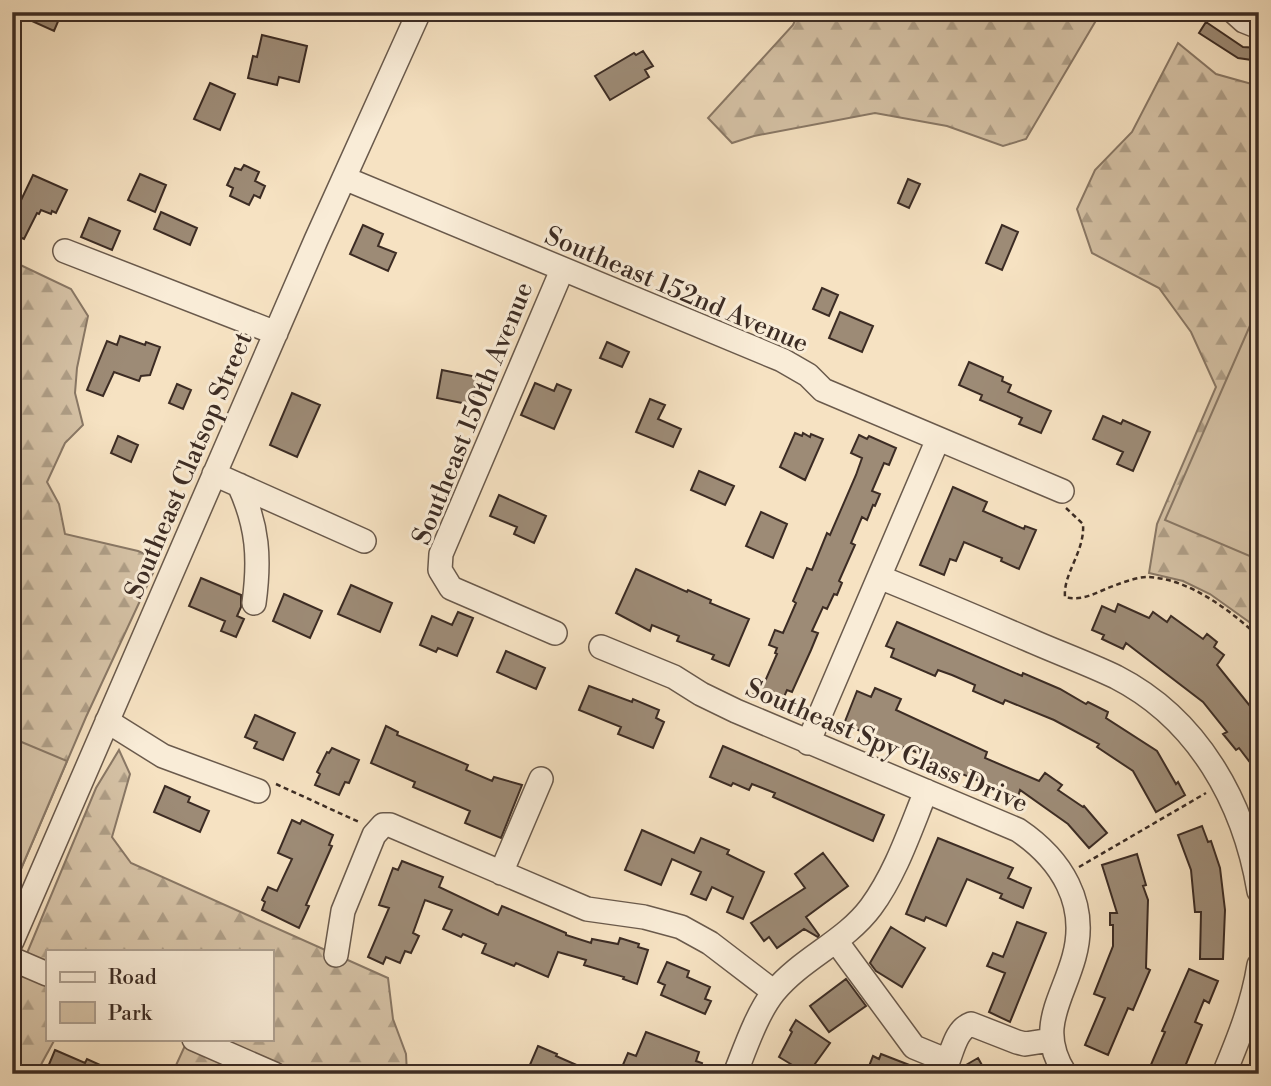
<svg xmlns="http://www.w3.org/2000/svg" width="1271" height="1086" font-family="'Libre Bodoni',serif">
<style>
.forest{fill:url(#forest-firs);stroke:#897866;stroke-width:2}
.green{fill:#d6c3a7;stroke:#897866;stroke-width:2}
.building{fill:#9d8b76;stroke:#3c2c24;stroke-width:2}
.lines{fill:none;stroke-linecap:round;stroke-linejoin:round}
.minor-casing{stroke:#6a5a4c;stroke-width:26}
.path{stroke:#3c2c24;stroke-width:2.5;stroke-dasharray:5 3.5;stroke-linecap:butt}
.minor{stroke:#f9ecd7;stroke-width:23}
.labels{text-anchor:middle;stroke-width:6;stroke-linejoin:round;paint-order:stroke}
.street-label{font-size:26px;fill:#3c2c24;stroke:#f9ecd7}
</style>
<defs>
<pattern id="forest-firs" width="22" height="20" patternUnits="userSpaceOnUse" patternTransform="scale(1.75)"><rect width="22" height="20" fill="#d6c3a7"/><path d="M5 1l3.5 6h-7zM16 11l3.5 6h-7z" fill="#af9f88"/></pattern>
</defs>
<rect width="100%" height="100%" fill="#f6e2c2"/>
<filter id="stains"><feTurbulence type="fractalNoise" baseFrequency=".00286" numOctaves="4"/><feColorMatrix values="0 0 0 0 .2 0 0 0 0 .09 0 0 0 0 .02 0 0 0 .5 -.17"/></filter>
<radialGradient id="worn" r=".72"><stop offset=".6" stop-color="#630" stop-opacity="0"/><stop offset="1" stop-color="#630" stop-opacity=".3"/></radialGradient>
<path class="forest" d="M799,12H1101L1026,139L1003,146L947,126L875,113L754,136L732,143L708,118L793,25Z
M1178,43L1216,74L1259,86V629L1210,594L1183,581L1149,573L1157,524L1216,387L1191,332L1159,288L1092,253L1077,209L1095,170L1132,132Z
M12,261L71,289L88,316L77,368L75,393L83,425L65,443L47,482L59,504L65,534L138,551L159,560L86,717L12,890Z
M119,750L130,774L112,837L131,863L388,978L393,1019L406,1054L407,1074H172L188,1039H271V951H47V1039H55L36,1074H12V989L96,788Z"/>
<path class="green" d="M1259,305V560L1165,520Z
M12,738L67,761L12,890Z"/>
<path class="building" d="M12,12H62L54,31Z
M1206,22L1243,47L1259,48V61L1238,58L1199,33Z
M262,35L307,46L299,82L279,77L277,85L248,78L253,56L257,57Z
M643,51L653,66L645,70L649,77L610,100L595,76L634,53L636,55Z
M210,83L235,94L220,130L194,119Z
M244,165L259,172L255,181L265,186L260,198L254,195L249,205L230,196L233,188L227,185L235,168L241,170Z
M140,174L166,185L155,212L128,200Z
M33,175L67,190L56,213L52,211L51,214L41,210L39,214L37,213L24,239L12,234V219Z
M908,179L920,184L909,208L898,203Z
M161,212L197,228L190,245L154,229Z
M89,218L120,231L112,250L81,237Z
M363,225L383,234L378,246L396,253L388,271L350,254Z
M1002,225L1018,232L1002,270L986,263Z
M822,288L838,295L829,316L813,309Z
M840,312L873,326L862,352L829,338Z
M120,336L145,345L146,342L160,347L150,375L141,376L139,381L114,372L103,396L87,390L107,341L117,345Z
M607,342L629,352L622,367L600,358Z
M969,362L1003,377L1002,381L1011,385L1008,392L1051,411L1041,433L1019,424L1022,418L980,400L982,395L959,385Z
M442,370L477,377L472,405L437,398Z
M535,383L554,391L557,384L571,390L554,429L521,415Z
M177,384L191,390L183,409L169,403Z
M292,393L320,405L297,457L270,445Z
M650,399L665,405L658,419L681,429L673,447L636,432Z
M1103,416L1121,424L1123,420L1150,432L1133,471L1117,464L1123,452L1093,439Z
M795,433L802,436L803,433L810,437L811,434L823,439L805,480L780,467Z
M859,435L867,439L869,436L896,448L889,465L884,463L872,491L880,494L875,506L873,505L867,520L862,517L851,543L855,545L839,581L842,583L837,595L834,594L827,609L823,607L812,631L818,633L811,650L792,692L787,690L780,706L753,695L758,684L763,686L777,654L775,653L777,648L769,645L775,630L783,633L796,603L793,601L807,568L812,570L827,533L830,535L856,475L862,458L851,453Z
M118,436L138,445L131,462L111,453Z
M699,471L734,486L725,505L691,490Z
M953,487L987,502L983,511L1024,529L1025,526L1036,530L1019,569L1001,561L1002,558L964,542L956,561L950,559L944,575L920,565Z
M499,495L546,516L534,543L514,534L517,527L490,516Z
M761,512L787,524L773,558L746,546Z
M636,569L687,592L688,590L711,600L710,603L749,619L729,666L712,659L714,655L677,641L679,636L652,625L650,631L616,613Z
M201,578L241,595V607L237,616L244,619L236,637L221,631L225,621L189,606Z
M351,585L392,603L380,632L338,614Z
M284,594L322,611L310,638L273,621Z
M1118,604L1149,618L1153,612L1167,622L1171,616L1203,639L1207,634L1217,642L1214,647L1224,655L1217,665L1254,711L1259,707V753L1249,761L1239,748L1236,750L1223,734L1227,732L1203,702L1126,643L1123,649L1102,639L1104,635L1092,630L1102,606L1115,612Z
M458,612L473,618L457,656L438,648L436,652L420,645L432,616L452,625Z
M897,622L1022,676L1023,673L1060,689L1086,704L1088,702L1108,712L1106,718L1157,751L1176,784L1178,782L1185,795L1156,812L1133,771L1097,747L1099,744L1054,720L1005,700L1003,704L973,691L975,685L952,675L938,670L935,676L891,657L894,649L886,646Z
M506,651L545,668L536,689L497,672Z
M589,686L632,702L633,699L659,710L656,718L664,722L653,748L618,734L621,727L579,710Z
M875,688L901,699L896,710L987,752L985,758L1039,781L1045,773L1062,785L1058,790L1083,807L1084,806L1107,833L1089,848L1068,824L1020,790L1018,797L933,762L934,760L904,747L903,749L844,724L857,691L871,697Z
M255,715L295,733L283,760L254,748L257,742L245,737Z
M386,726L398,732L397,735L468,765L466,770L492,781L494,777L522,785L501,838L465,823L470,811L413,787L415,782L371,763Z
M723,746L884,815L873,841L773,797L775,793L752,784L749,790L733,783L731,786L710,777Z
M332,748L359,760L349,783L345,782L339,795L315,785L320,774L317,772L327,752L329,753Z
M165,786L190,797L188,802L209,811L200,832L154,812Z
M292,820L300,824L302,820L333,835L329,845L332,846L306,905L309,906L299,928L262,910L265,902L262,900L268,887L277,891L292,859L278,853Z
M1202,826L1208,842L1211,841L1220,868L1225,910L1223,959H1200L1201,912H1195L1191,870L1178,835Z
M642,830L694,853L701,838L729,850L727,854L764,872L743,919L727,912L733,897L712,887L706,900L691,894L701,872L672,859L661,885L625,870Z
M938,838L1013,868L1008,878L1031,888L1023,908L1000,898L1002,894L967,879L946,926L926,917L924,921L906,914Z
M823,853L848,886L806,917L819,935L818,937L804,929L777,948L769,937L764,941L751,923L805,888L795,874Z
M1137,854L1146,885L1143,886L1148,900L1146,968L1150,970L1133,1010L1128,1008L1108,1055L1085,1045L1105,998L1094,994L1113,946V925H1110V913H1117L1102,865Z
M402,861L443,877L439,887L498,915L502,906L566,933V935L591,943L592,939L618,944L620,938L639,944L638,947L648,950L637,984L623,979L624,977L584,965L586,960L558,952L548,977L516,963L514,966L482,953L486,944L463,934L461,937L443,929L452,910L425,900L413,933L419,936L411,953L405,951L400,963L386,957L383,964L368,957L389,908L379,905L393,868L398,870Z
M1017,922L1046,933L1010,1022L989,1012L1005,973L987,966L993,953L1003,957Z
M891,927L925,948L902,987L876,971L870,963Z
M667,962L689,971L687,977L710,987L705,999L711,1001L705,1014L661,995L665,985L658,982Z
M1189,969L1218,981L1209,1003L1204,1000L1195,1022L1202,1025L1182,1074H1147L1165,1032L1162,1031Z
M846,979L866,1006L829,1032L810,1006Z
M796,1020L830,1043L812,1068L808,1066L804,1072L779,1057L792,1032L790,1030Z
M646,1032L699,1052L696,1061L702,1063L698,1074H619L628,1053L636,1056Z
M538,1046L557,1054L556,1056L597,1074H526Z
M55,1050L85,1063L87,1059L120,1074H45Z
M881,1054L930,1073V1074H866L873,1056L879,1059Z
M978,1058L987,1074H953L959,1069Z"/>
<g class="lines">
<defs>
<path id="minor" d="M1234,12L1244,21L1259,27
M344,178L782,360L808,375L823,390L1062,491
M65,251L276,333
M214,474L364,541
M239,485C258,526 260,559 254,603
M879,577C929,597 978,618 1027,639C1056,652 1087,663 1116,677C1198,719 1244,802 1259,891
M555,633L451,588L440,570L441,554L562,270
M601,647L674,677L701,694L736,711L1018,830C1061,859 1089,903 1074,957C1062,1001 1036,1028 1065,1074
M107,721L163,756L258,791
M808,743L938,439
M501,873L541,779
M12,941L316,240L419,12
M836,941L914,1047L948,1061C953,1048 957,1029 971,1024L1017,1042L1025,1044L1051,1040
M336,955L343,911L374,835L383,825H390L587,909L644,917L681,927L710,943L774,992
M12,959L47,974
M194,1039L274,1074
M735,1074C745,1049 757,1013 774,992C802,958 845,942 871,907C896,873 910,830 926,791
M1224,1074C1239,1038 1253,1003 1259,965"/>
</defs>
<use href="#minor" class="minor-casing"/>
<path class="path" d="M1066,508L1083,524C1085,552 1063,573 1065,597C1084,602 1098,591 1116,585C1124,582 1138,577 1147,577C1188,578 1230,610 1259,637
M276,784L359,822
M1079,867L1206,793"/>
<use href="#minor" class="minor"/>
</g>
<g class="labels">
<g class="street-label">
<text transform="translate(677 289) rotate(23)" y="9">Southeast 152nd Avenue</text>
<text transform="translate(472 413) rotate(-68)" y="9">Southeast 150th Avenue</text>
<text transform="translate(188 465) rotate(-67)" y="9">Southeast Clatsop Street</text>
<text transform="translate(887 745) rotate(23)" y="9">Southeast Spy Glass Drive</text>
</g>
</g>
<rect width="1271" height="1086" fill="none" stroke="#f6e2c2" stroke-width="42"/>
<rect x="14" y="14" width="1243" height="1058" fill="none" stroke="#3c2c24" stroke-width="3.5"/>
<rect x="21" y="21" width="1229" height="1044" fill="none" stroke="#3c2c24" stroke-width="2"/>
<rect x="46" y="950" width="228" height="91" fill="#f9ecd7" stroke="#ad9f8f" stroke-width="2"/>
<rect x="60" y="972" width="35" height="10" fill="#f9ecd7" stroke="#ad9f8f" stroke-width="2"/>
<text x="108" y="984" font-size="21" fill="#3c2c24">Road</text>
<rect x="60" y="1002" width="35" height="21" fill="#d6c3a7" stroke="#ad9f8f" stroke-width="2"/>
<text x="108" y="1020" font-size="21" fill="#3c2c24">Park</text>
<rect width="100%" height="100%" filter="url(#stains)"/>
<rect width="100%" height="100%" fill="url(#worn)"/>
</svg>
